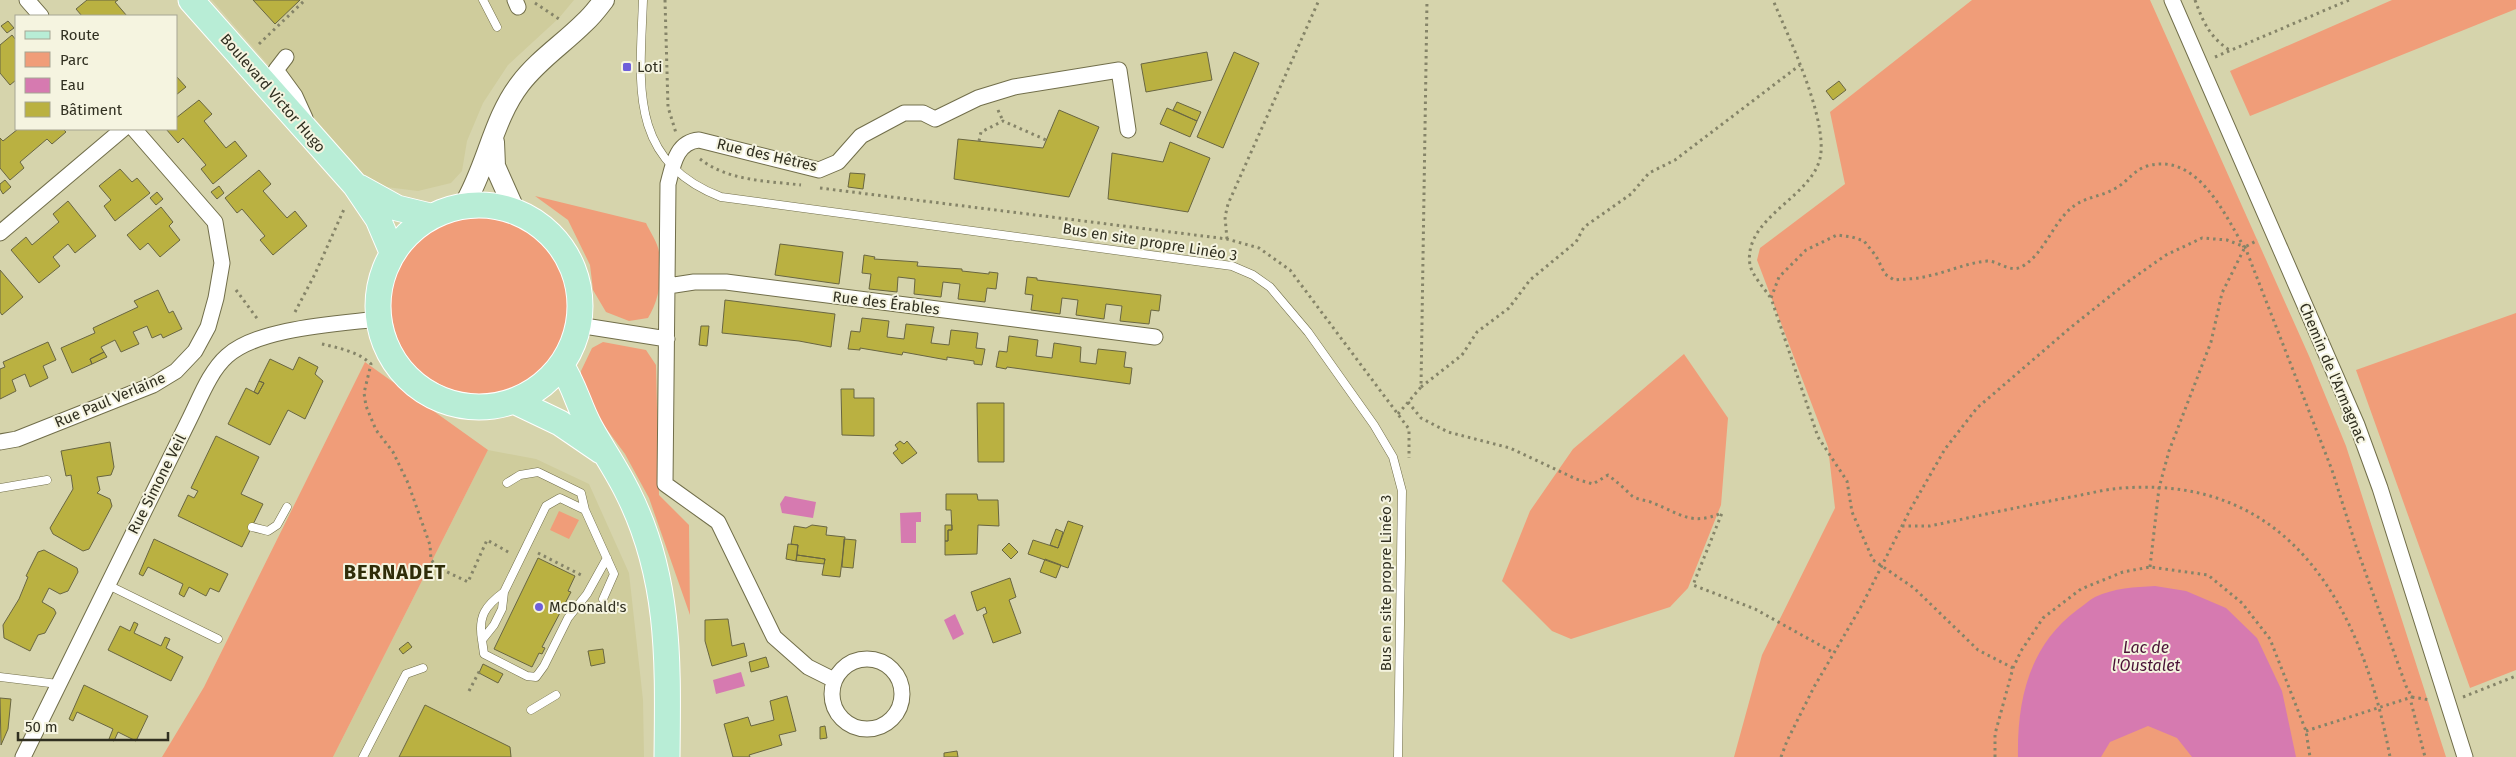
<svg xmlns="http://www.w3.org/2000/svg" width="2516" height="757" font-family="'Fira Sans',sans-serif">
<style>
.built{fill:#cfcc9c}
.green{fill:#f09d79}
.water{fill:#d67ab0}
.building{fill:#bab141;stroke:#696642}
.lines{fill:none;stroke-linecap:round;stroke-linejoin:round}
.service-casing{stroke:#716e4a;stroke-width:9}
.minor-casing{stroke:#716e4a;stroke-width:17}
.tertiary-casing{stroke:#716e4a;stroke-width:22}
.primary-casing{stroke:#fff;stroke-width:27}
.path{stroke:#858468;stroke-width:3;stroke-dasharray:2.5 4;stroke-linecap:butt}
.service{stroke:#fff;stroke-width:8}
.minor{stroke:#fff;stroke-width:15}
.tertiary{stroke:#fff;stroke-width:20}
.primary{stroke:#b8edd6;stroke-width:25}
.poi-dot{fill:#6e5fda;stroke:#f5f4e0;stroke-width:2}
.labels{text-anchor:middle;stroke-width:4;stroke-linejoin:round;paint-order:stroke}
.poi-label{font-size:15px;fill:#302f20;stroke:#f5f4e0;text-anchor:start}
.street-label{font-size:15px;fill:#302f20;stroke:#f5f4e0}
.water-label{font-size:16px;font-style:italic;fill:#4a1136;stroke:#f5f4e0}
.district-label{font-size:20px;font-weight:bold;letter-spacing:1px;fill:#302d09;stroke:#f5f4e0}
</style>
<rect width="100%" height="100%" fill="#d6d4ac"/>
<path class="built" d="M212,0H574L559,18L508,65L483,103L467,141L462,171L451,183L418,191L386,187L368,180Z
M488,450L536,459L589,484L629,573L643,700L644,757H333Z"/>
<path class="green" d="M1972,0H2150L2309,356L2346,446L2446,757H1734L1762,655L1835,508L1828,447L1757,260L1760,248L1845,184L1830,112Z
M2392,0H2516V9L2250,116L2230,71Z
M535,196L646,223C650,232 658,243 659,252C663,275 660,298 648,318L629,321L606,312L593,290L590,265L568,220Z
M391 305a89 89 0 1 1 178 0a89 89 0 1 1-178 0Z
M2516,313V670L2470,688L2356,370Z
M603,342L646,350L656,365L659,495L689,525L690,615L649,498L625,454L600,420L581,387V371L592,348Z
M1684,354L1728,418L1721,505L1688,588L1670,607L1571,639L1552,631L1502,581L1530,511L1573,449Z
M365,362L488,450L333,757H162L204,687Z
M559,511L579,520L569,539L550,530Z"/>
<path class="water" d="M785,496L816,502L813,518L782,513L780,504Z
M921,512V522H916V543H901L900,513Z
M2155,586L2186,591L2226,608L2257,638L2282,691L2296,757H2192L2177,738L2148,726L2110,742L2101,757H2018C2017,700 2029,646 2077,610C2083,606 2089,600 2095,597C2114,588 2135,587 2155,586Z
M955,614L964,634L953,640L944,620Z
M741,672L745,686L716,694L713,680Z"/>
<path class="building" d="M87,0H118L115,2L127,16H82L76,9Z
M253,0H300L275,24Z
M8,21L14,28L7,33L1,26Z
M12,35L16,40V80L10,85L0,73V45Z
M1207,52L1212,80L1146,92L1141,64Z
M1234,52L1259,63L1223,148L1197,137Z
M176,76L186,87L176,95Z
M1839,81L1846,90L1833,100L1826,91Z
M199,100L212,114L204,121L226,148L235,141L247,156L213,184L201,169L206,165L183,138L178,143L166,129H176V118Z
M1177,102L1201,112L1197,121L1173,110Z
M1167,108L1197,121L1190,137L1160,124Z
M1059,110L1099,127L1069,197L954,179L958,139L1043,148Z
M18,129H63L66,132L52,144L47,139L20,162L24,168L10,180L0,168V138L3,141Z
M1170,142L1210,158L1188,212L1108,199L1112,153L1163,162Z
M120,169L132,182L137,178L150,193L115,221L104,206L111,200L99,186Z
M259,170L271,184L263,191L287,218L295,211L307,226L273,255L260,240L265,236L248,216L242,209L237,213L225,198Z
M850,173L865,174L863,189L848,187Z
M5,180L11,187L3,194L0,189V184Z
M219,186L224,193L217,199L211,192Z
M157,192L163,199L156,205L150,198Z
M68,201L96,236L75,253L68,244L53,257L60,266L39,283L11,250L26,237L32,245L59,222L53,214Z
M161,207L173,222L169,226L180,240L160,257L148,243L140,250L127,235Z
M780,244L843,252L839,284L775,275Z
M864,255L875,257L874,259L918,262L917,266L962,269V271L989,274V272L998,273L996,289L987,288L985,302L958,299L960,284L943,282L941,297L914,294L915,279L898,277L897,292L869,289L871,274L862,273Z
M0,270L23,297L2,315L0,312Z
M1027,277L1037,278V280L1161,295L1159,311L1151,310L1149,324L1120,321L1122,306L1106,304L1104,319L1076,315L1078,300L1062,298L1060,314L1031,310L1033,295L1025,294Z
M158,290L169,313L173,311L182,329L163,338L161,334L152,338L147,326L133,332L139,344L121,352L115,340L101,347L104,352L90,359L92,364L72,373L61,348L95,333L93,328L138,307L134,301Z
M725,300L835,314L831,347L799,341L722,333Z
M862,318L889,321L887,337L904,339L906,324L934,327L931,343L949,345L951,330L978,333L976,348L985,349L982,365L974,364V361L947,357V360L903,352L902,355L860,348V350L848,349L851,331L860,332Z
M701,326H709L707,346L699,345Z
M1009,336L1038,340L1036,356L1052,358L1054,343L1081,347L1080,362L1096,364L1098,349L1126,352L1124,367L1132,368L1130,384L1007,367L1006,369L996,367L999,351L1007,352Z
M48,342L56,360L43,366L48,378L30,387L25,374L12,380L16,391L0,399V369L5,367L3,362Z
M104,352L107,357L92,364L90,359Z
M299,357L318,367L315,374L323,381L305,419L288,410L270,445L228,424L246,388L258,394L264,383L259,381L270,359L293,370Z
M259,381L264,383L258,394L254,392Z
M841,389H854V398H874V436L842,435Z
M977,403H1004V462H978Z
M216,436L259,457L241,494L263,504L242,547L178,516L188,495L194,498L198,491L191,488Z
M900,441L904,444L907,441L917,453L902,464L893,453L898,449L895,445Z
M110,442L114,467L111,475L97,477L100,490L97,493L110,499L112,506L89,549L83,551L53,534L50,528L73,489L71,475L66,476L61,451Z
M946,494H977L978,500H998L999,526L978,525L977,554L945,555V541H948V530H952L951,510H946Z
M1068,521L1083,526L1068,568L1028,554L1033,540L1058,548Z
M812,525L827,527L826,535L845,537L840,577L822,575L825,559L797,555L798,545L791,544L794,526L806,528Z
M945,525H952V530H948V541H945Z
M1056,529L1063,532L1058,548L1050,545Z
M154,539L228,574L219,592L210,588L206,596L189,587L184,597L179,594L183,584L148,567L143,576L139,574Z
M844,539L856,540L853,568L842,567Z
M1009,543L1018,552L1011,559L1002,550Z
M788,544L798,545L796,561L786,559Z
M44,550L77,568L78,572L68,591L60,594L49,588L42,602L54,609L56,613L45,633L38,635L30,651L4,638L3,625L19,599L28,577L26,576L38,552Z
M797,555L825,559L824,564L796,561Z
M538,558L575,576L568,591L571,592L542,647L545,648L542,654L539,653L532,667L494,649Z
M1045,559L1061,565L1056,578L1040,572Z
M1010,578L1016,597L1009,600L1021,633L993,643L983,615L987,613L985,607L977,611L971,592Z
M728,619L732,646L744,643L747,656L712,666L705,641V620Z
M134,622L138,624L134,633L161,646L165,637L170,639L166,648L183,657L171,681L108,650L120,626L130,631Z
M408,642L412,647L403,654L399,649Z
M603,649L605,663L591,666L588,651Z
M766,657L769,667L751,672L749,662Z
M483,664L503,674L498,683L479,673Z
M84,685L148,716L136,741L118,732L114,741L109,739L113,729L77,712L73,721L69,719Z
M787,696L796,731L779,735L782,745L749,755L750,757H733L724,724L748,717L751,726L774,720L770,701Z
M0,698L11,699L8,729L1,745Z
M425,705L510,747L511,757H399Z
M825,726L827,738L820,739V727Z
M957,751L958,757H944V753Z"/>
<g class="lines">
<defs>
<path id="service" d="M483,0L497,27
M643,0C640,83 627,161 721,197L1232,266L1253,275L1270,287L1308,332L1374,425L1393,457L1402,491L1398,757
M507,483L520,475L538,472L581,493L585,510L614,574L603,599
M0,488L47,480
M585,510L560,498L546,506L504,592L502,609L494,625L482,640L484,654L527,676L536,677L544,666L568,618L587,594L607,558
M252,527L268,531L277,525L287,507
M106,584L218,639
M482,640C478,616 485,606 504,592
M0,677L58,684
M531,710L556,695
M363,757L406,674L423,668"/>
<path id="minor" d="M27,0L41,16
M515,0L518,7
M2172,0L2357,425L2380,488L2465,757
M286,57L276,70L295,96L305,118
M0,233L123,129
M668,286L694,282H726L1155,337
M578,325L667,339
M0,442L17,439L153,385L176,371L195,351L208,327L216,298L222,263L215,222L134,129
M832 694a35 35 0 1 1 70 0a35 35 0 1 1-70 0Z
M834,680L808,667L774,637L718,522L665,484L668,184C673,165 676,142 699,140L819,170L838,162L861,136L904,113H923L935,119L978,98L1014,87L1119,70L1128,130
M23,757L190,418C200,398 210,371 227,356C258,328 336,324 378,319"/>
<path id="tertiary" d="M494,142L495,166L515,211
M464,205C487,167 493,119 520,84C538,60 563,44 584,23C592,16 598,8 604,0"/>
<path id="primary" d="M191,0L355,185L378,219L392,252
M359,187L397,208L430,216
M378 306a101 101 0 1 1 202 0a101 101 0 1 1-202 0Z
M561,365C574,384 579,407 590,427C602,449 617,470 628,493C671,579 668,664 667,757
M514,401L560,423L601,451"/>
</defs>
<use href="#service" class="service-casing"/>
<use href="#minor" class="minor-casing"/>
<use href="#tertiary" class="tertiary-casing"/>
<use href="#primary" class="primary-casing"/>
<path class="path" d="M665,0L668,107L676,133
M2195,0C2203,22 2210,38 2231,51
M535,3L559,19
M259,44L305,0
M2215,57L2349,0
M998,110L1003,121
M979,141L981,132L1003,121L1046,140
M700,159C728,181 767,181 801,185
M820,188L1227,239L1259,248L1290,270L1409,429V458
M1227,239L1225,217L1228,204L1319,0
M236,290L259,321
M1770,297C1764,288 1752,275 1750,265C1742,216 1818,196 1821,152C1824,111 1789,38 1773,0
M295,312L315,274L345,207
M322,344C339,348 359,352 371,364L364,393L366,406L376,430L393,452L408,483L430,545L431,560L439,568L468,582L487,540L510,553
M1421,387L1462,355L1477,332L1509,308L1530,280L1576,242L1584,227L1631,194L1649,173L1675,160L1800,65
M1408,402L1421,418L1448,432L1510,448L1576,479L1593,484L1608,475C1617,482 1624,488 1631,495C1636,500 1647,500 1653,503C1681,514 1691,526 1722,513L1693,585L1755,609L1834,653
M1398,414L1421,387L1427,0
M1902,526H1930C1977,516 2023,506 2071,497C2088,494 2105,489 2123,488C2293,475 2363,611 2390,757
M538,553L583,576
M2150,567L2159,488L2169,451L2211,342L2222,293L2245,247L2258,240
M2013,668L1978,650L1914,588L1873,560L1852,512L1847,481L1818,437L1771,298L1779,277L1806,250L1837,235L1852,237L1864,241L1876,256L1885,274L1894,280C1905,279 1917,279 1928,276C1948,272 1966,263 1987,261C2000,261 2010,274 2023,266C2043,254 2052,226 2069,210C2084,196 2099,198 2116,188C2127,182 2134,170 2147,166C2197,152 2224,213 2244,247
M469,691L481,668
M2463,697L2516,676
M2306,731L2412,697L2411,702L2425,757
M1781,757L1787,741L1814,687L1862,605L1910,510L1945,449L1977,408L2070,328L2129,281L2166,255L2202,238L2227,240L2245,247L2332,470L2356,546L2406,686L2412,697L2430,700
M1995,757V734L2013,668L2021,651L2043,618L2081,589L2123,572L2150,567L2208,575L2242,603L2270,639L2306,731L2310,757"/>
<use href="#service" class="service"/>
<use href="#minor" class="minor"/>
<use href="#tertiary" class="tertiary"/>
<use href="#primary" class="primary"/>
</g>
<g class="poi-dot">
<rect x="622" y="62" width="10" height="10" rx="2.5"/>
<circle cx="539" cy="607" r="5"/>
</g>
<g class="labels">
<g class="poi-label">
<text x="637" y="72">Loti</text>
<text x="549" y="612">McDonald's</text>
</g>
<g class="street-label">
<text transform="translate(273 93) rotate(49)" y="5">Boulevard Victor Hugo</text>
<text transform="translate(767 155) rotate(13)" y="5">Rue des Hêtres</text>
<text transform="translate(1150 242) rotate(9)" y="5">Bus en site propre Linéo 3</text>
<text transform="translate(886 303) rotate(7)" y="5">Rue des Érables</text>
<text transform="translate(2333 373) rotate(67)" y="5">Chemin de l'Armagnac</text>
<text transform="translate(110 400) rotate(-23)" y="5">Rue Paul Verlaine</text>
<text transform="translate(157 484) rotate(-63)" y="5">Rue Simone Veil</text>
<text transform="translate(1386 583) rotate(-90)" y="5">Bus en site propre Linéo 3</text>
</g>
<g class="water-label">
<text x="2146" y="653">Lac de<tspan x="2146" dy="18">l'Oustalet</tspan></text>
</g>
<g class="district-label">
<text x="395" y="579">BERNADET</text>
</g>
</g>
<rect x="15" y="15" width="162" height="115" fill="#f5f4e0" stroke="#a6a593"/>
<rect x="25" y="31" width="25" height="8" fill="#b8edd6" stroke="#a6a593"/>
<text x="60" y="40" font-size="15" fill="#302f20">Route</text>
<rect x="25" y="52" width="25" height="15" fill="#f09d79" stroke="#a6a593"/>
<text x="60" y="65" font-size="15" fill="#302f20">Parc</text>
<rect x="25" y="78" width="25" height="15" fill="#d67ab0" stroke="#a6a593"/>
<text x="60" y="90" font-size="15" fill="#302f20">Eau</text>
<rect x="25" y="102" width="25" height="15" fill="#bab141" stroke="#a6a593"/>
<text x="60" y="115" font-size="15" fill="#302f20">Bâtiment</text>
<path d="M18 732v8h150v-8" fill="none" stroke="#302f20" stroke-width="2.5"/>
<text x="25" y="732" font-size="15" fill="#302f20" stroke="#f5f4e0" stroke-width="4" paint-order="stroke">50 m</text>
</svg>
